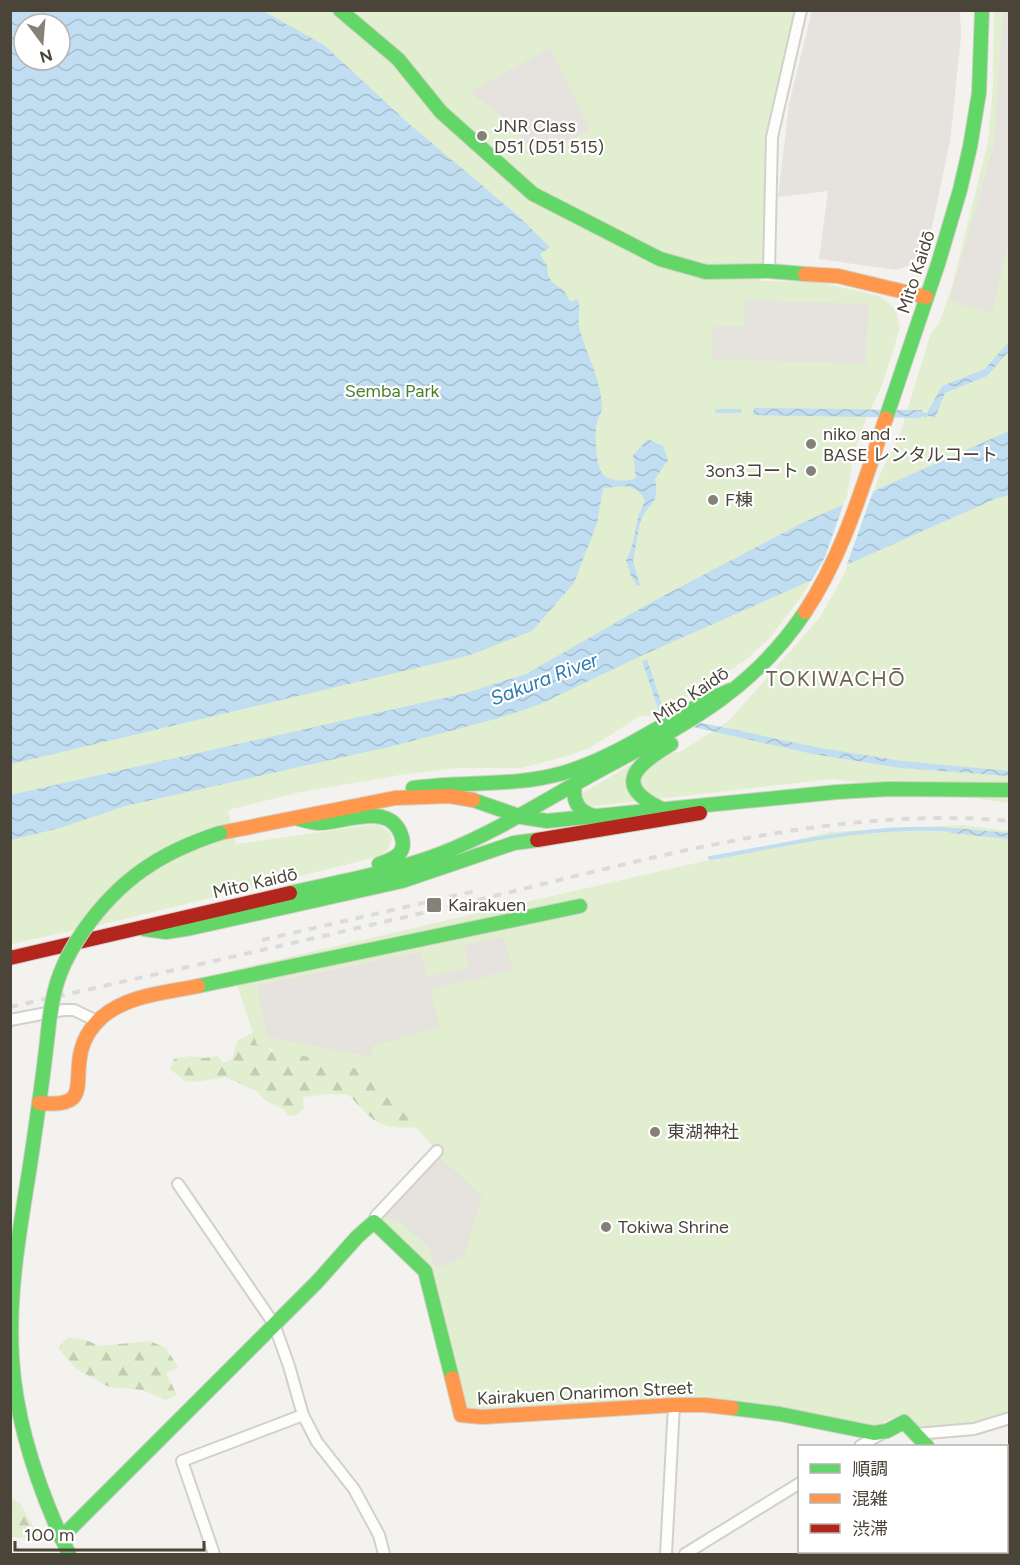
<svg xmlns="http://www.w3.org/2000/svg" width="1020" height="1565" font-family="Figtree,'Noto Sans JP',sans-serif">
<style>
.forest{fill:url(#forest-firs)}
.green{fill:#e1eecf;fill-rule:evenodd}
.parking{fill:#e6e3df}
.water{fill:url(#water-waves);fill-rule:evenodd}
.pier{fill:#f4f2ee}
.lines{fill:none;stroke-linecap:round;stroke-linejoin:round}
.stream{stroke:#c0ddf1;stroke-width:4}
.street-casing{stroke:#d2d0cb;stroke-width:14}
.fast-casing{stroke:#d3cfc5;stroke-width:16}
.slow-casing{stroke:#d3cfc5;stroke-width:16}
.jam-casing{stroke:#d3cfc5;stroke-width:16}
.street{stroke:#fdfdfc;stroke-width:10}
.fast{stroke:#63d668;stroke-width:14}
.slow{stroke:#ff974d;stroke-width:14}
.jam{stroke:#b3261e;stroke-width:14}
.rail{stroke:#dbdbda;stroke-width:4;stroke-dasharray:8 8;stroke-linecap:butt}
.fast-bridge-casing{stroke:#d3cfc5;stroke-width:16;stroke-linecap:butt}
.fast-bridge{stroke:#63d668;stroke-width:14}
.poi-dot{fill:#868178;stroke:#fff;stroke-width:2}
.labels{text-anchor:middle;stroke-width:4.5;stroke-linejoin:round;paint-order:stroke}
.poi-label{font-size:18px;fill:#4b4439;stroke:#fff;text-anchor:start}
.street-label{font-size:18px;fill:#4b4439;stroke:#fff}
.park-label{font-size:18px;fill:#4a7f2a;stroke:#fff}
.water-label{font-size:20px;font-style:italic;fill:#2e7ab2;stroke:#fff}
.quarter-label{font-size:21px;letter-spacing:1.5px;fill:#6e6250;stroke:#fff}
</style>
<defs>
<pattern id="forest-firs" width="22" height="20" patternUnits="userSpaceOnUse" patternTransform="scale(1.5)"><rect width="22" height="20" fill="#e1eecf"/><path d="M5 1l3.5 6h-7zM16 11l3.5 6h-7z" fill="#c3cdb2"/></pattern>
<pattern id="water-waves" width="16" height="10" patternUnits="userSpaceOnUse" patternTransform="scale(1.5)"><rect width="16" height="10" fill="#c0ddf1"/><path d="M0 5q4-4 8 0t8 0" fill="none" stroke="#a6bfcf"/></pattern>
</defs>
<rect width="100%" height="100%" fill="#f4f2ee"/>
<path class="forest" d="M257,1031L271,1052L276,1047L370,1061L423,1127C380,1129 378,1127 349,1095L330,1094L303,1097L304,1108L297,1115L288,1116L283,1109L266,1101L256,1091L225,1077L195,1082L185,1081L170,1069L174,1059L190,1056L204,1058L218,1056L223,1063L232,1059L238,1040Z
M68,1337L86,1340L99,1346L150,1341L166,1348L178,1367L166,1373L177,1395L165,1400L143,1390L109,1387L76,1369L58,1348Z
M11,1498L20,1503L40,1539L11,1537Z"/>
<path class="green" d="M10,11H801L772,137L765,263L761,281L819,282L879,296L889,303L896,311L900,328L881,388L866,419L854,452L847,496L837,527L816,573L801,597L768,640L748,658L704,688L653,716H640L590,748L567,756L522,768H456L400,775L301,792L228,810L236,844L376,824L390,832L392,839L387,851L377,857L121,920L11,944ZM24,24H60V60H24Z
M994,11H1009V803L832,779L586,807L581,794L647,755L680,752L730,720L820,617L844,575L881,472L898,440L931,333L939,324L953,283L988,142L993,86Z
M963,825L1009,831V1413L972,1424L919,1427C899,1412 895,1415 875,1428L771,1407L702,1397L490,1412L464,1409L427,1270L376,1222L438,1152L367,1071L257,1045L232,970L830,832Z"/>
<path class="parking" d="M812,11H960L961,37L950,141L927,250L913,264L896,270L819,259L828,191L778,197L789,104Z
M1003,11H1010V238L992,313L949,301L994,144Z
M550,48L590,130L536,157L512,124L470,92Z
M745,300L868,304L866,364L712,359L713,325L744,326Z
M504,937L513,970L430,990L440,1027L373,1046L372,1057L267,1037L257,985L421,952L427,977L469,967L464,945Z
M439,1156L482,1196L464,1257L439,1268L433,1263L429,1248L403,1224L383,1216Z"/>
<path class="water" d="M257,11L265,12L324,45L408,123L516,214L550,247L540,254L547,266L548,275L552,282L563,290L571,302L577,299C582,309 577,316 579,326C585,354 600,374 602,406C602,414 598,417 597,423C594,433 596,465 602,473C607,482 628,482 636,478L633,455L648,439L663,446L668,460L655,479C660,509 647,501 640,523L633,561L640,585L637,586L630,574L626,560C634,547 634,533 638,518C639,512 643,507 645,500C633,481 624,487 603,488L597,523L574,583L532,631L467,656L11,764V11ZM24,24H60V60H24Z
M1009,343V351L987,376L945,393L935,418L926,415L942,386L985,369L1005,346Z
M754,408C810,408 866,410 922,410L921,418L753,415Z
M1009,431V495L995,499L643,655L538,705L499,718L393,746L125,806L60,828L11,840L10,795L466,693L526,674L650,603L802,523Z
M647,659L665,715L815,747L902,761L1009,771V776L901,768L813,754L662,720L642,661Z
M954,828L1009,833V839L950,833Z"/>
<path class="pier" d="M875,486L845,570L809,585L825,557L845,500Z"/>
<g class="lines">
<path class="stream" d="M717,411H740
M922,414L926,415
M710,858C791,844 873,823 955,830"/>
<defs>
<path id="street" d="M769,271L772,137L801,10
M10,1020L63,1010H74L97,1021
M178,1184L274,1324L289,1366L303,1415L317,1442L354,1489L379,1535L384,1554
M374,1222L376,1216L437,1151
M916,1434L974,1429L1010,1418
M860,1446L881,1434
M214,1554L182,1461L303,1415
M666,1554L674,1405
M685,1554L800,1483"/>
<path id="fast" d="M340,10L398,59L441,112L533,194L660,259L706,272L769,271L805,274
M886,418L938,264L960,190L970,147L979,93L982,10
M575,784C572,800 578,813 595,816
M413,788C463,781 514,787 563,773C624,755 673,714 731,690
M473,800L522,817L547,821L837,792L889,789L1010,790
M660,808C611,784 638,764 671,744
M296,818C303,820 311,823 319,823C342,823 385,803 399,830C402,836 404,843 402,849C399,858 387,861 379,864
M290,893C340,882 392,872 440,854C497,832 548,798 602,769C683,725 751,693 805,612
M144,929L166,932L191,928L402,881L514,843L537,840
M198,986L580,906
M48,1032C43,1079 36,1126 29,1172C19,1234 8,1295 12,1358C16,1426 40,1493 69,1554
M732,1408L780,1414L874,1433L887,1431L904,1422L927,1446
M1006,1534L1010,1538
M61,1538L317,1282L357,1237L374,1222L425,1271L452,1378"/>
<path id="slow" d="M805,274L838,276L926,297
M805,612C844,553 863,485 886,418
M220,833L395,798L450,796L473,800
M39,1103C91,1108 73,1085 81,1051C84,1038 92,1026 102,1017C128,995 165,993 198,986
M452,1378L461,1415L482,1417L674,1405H705L732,1408"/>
<path id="jam" d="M537,840L700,813
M10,958L290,893"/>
</defs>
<use href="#street" class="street-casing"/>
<use href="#fast" class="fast-casing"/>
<use href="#slow" class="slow-casing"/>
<use href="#jam" class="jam-casing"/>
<use href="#street" class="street"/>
<use href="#fast" class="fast"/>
<use href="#slow" class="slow"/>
<use href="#jam" class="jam"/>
<path class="rail" d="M262,940L475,891
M10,1007C170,971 330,935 490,897C656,857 838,805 1010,821"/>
<defs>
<path id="fast-bridge" d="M48,1032C50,1012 53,992 60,974C66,958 75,943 84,930C120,879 161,852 220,833"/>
</defs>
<use href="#fast-bridge" class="fast-bridge-casing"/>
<use href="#fast-bridge" class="fast-bridge"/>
</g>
<g class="poi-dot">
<circle cx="482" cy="136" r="6"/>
<circle cx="811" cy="444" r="6"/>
<circle cx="811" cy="471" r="6"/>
<circle cx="713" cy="500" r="6"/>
<rect x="426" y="897" width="16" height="16" rx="3"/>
<circle cx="655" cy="1132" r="6"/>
<circle cx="606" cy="1227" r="6"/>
</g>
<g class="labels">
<g class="poi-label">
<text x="494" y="132">JNR Class<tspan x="494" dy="21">D51 (D51 515)</tspan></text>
<text x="823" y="440">niko and ...<tspan x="823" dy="21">BASE レンタルコート</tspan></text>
<text x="799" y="477" text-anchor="end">3on3コート</text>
<text x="725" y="506">F棟</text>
<text x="448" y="911">Kairakuen</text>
<text x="667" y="1138">東湖神社</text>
<text x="618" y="1233">Tokiwa Shrine</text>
</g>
<g class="street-label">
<text transform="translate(916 272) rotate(-72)" y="6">Mito Kaidō</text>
<text transform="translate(691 695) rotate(-34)" y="6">Mito Kaidō</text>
<text transform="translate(255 883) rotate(-13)" y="6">Mito Kaidō</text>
<text transform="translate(585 1393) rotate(-3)" y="6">Kairakuen Onarimon Street</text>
</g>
<g class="park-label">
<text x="392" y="397">Semba Park</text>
</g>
<g class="water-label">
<text transform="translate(544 679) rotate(-21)" y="7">Sakura River</text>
</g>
<g class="quarter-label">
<text x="836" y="686">TOKIWACHŌ</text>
</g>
</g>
<rect width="1020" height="1565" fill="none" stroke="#4b4439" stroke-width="24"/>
<rect x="798" y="1445" width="210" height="108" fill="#ffffff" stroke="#b7b4b0" stroke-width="1.5"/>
<rect x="810" y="1464" width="30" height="9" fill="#63d668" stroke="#b7b4b0" stroke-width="1.5"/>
<text x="852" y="1475" font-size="18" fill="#4b4439">順調</text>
<rect x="810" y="1494" width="30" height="9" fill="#ff974d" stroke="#b7b4b0" stroke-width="1.5"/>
<text x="852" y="1505" font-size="18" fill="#4b4439">混雑</text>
<rect x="810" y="1524" width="30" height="9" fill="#b3261e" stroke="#b7b4b0" stroke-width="1.5"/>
<text x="852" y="1535" font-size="18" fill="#4b4439">渋滞</text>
<g transform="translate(42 42) rotate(164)"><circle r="28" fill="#ffffff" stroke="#b7b4b0" stroke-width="1.5"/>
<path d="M0-4.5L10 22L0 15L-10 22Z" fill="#868178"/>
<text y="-9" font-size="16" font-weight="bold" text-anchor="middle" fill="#4b4439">N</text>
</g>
<path d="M15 1541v9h189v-9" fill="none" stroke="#4b4439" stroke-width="3"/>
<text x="24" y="1541" font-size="18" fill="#4b4439" stroke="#ffffff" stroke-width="4.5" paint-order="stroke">100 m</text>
</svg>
